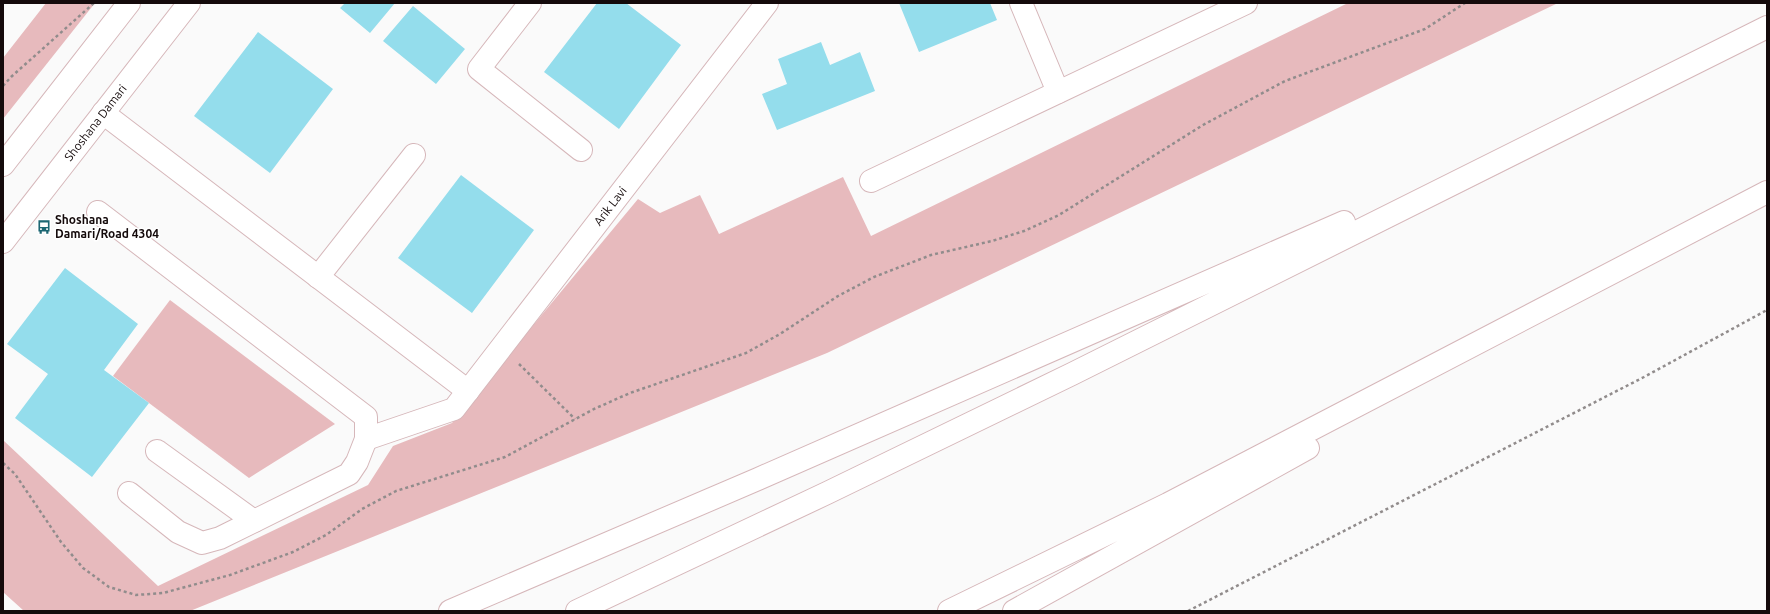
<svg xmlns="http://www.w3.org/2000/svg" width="1770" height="614" font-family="Ubuntu,sans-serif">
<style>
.green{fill:#e7babd}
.building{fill:#94ddec}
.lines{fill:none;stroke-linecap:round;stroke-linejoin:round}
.minor-casing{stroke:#d6b7ba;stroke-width:24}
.major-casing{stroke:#d6b7ba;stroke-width:24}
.highway-casing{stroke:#d6b7ba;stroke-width:24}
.path{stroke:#918c8c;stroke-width:2.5;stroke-dasharray:3 3;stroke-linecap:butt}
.minor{stroke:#fff;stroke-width:22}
.major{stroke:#fff;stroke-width:22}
.highway{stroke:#fff;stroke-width:22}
.labels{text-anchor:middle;stroke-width:3;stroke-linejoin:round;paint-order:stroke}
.street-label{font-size:12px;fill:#140a0b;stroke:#fff}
.poi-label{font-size:12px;font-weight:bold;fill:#140a0b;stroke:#fff;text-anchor:start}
</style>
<rect width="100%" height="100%" fill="#fafafa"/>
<path class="green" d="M46,3H95L3,119V58Z
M1348,3H1558L827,353L190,611H24L3,592V440L158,586L368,485L393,446L452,423L638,199L660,213L700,195L719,234L843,177L871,236Z
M170,300L335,424L249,478L113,376Z"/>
<path class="building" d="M345,3H395L370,33L340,8Z
M597,3H626L681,45L619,129L544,72Z
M899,3H990L997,20L919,52Z
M413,6L465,49L436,84L383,41Z
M258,32L333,89L270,173L194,116Z
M821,42L830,65L860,52L875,91L777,130L762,94L787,84L778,59Z
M461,175L534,230L472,313L398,258Z
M65,268L138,324L104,370L149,403L92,477L15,418L48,374L7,344Z"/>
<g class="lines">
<defs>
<g id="minor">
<path d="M530,3L479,69L581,150"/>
<path d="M1021,3L1058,92"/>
<path d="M103,113L468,391"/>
<path d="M871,181L1246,3"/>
<path d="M98,212L366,417V439L357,462L349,474L220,538L202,543L178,532L129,493"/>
<path d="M318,277L414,155"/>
<path id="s1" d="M366,439L454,409L767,3"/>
<path d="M157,451L254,521"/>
</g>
<g id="major">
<path d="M3,165L129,3"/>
<path id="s2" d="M3,242L189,3"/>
</g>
<path id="highway" d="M450,611L758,479L1344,222
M577,611L827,493L1072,374L1767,27
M949,611L1168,504L1767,192
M1014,611L1308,448"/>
</defs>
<use href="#minor" class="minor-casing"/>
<use href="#major" class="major-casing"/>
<use href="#highway" class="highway-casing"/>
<path class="path" d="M3,86L11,77L94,3
M519,364L575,419
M3,463L15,474L61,542L83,568L109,587L136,595L163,593L230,575L293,552L326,535L362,509L396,491L505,457L594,409L630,393L746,353L780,334L838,296L874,277L931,255L992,241L1024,231L1059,215L1203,125L1285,81L1425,29L1465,3
M1188,611L1644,377L1767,310"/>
<use href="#minor" class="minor"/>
<use href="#major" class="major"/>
<use href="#highway" class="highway"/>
</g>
<defs>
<symbol id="bus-bare" viewBox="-9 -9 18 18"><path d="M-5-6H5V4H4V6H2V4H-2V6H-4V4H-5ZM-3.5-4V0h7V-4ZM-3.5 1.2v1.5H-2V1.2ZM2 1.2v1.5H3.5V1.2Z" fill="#1c6672" stroke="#fff" stroke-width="2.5" paint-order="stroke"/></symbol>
</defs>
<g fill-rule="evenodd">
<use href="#bus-bare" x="34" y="217" width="20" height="20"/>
</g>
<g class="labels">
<g class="street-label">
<text dy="4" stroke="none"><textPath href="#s2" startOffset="151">Shoshana Damari</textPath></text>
<text dy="4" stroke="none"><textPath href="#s1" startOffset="349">Arik Lavi</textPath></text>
</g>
<g class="poi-label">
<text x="55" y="224">Shoshana<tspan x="55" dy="14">Damari/Road 4304</tspan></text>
</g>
</g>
<rect width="1770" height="614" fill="none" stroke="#140a0b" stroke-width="8"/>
</svg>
